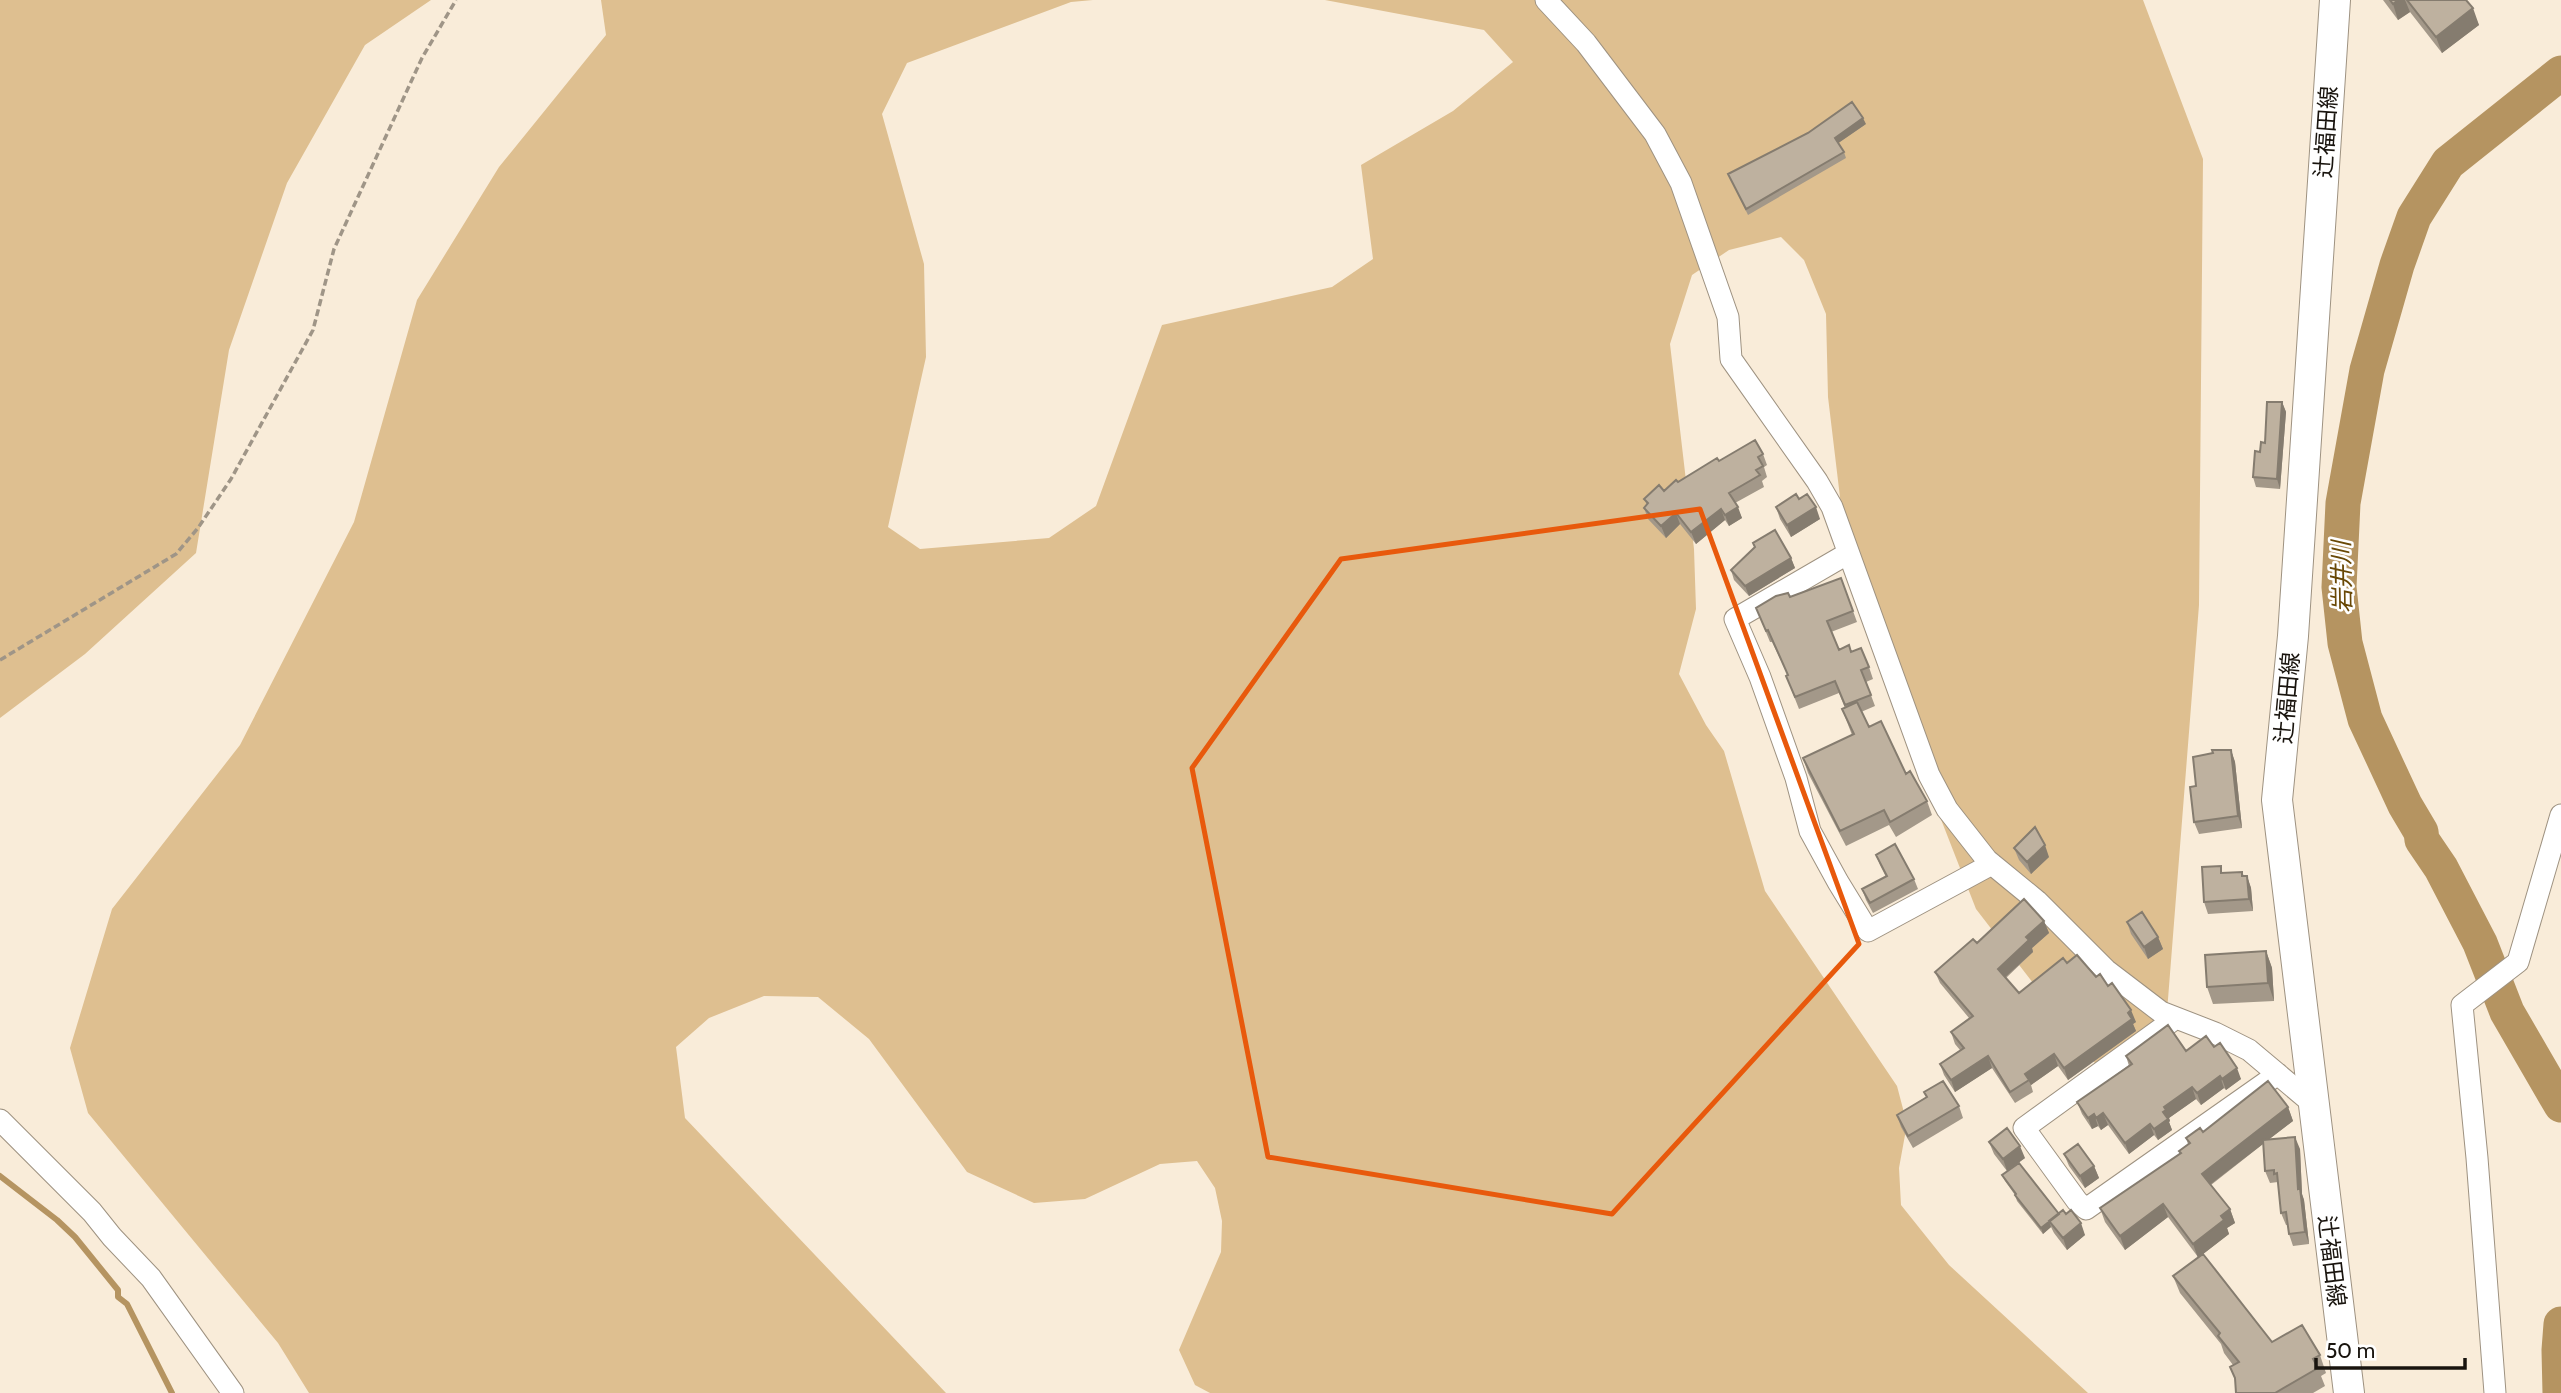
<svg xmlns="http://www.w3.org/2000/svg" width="2561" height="1393" font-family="Cabin,'Noto Sans JP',sans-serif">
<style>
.green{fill:#debf90}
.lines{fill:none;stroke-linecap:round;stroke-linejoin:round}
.stream{stroke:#b59461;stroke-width:6}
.river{stroke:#b59461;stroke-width:35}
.street-casing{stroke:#9e9281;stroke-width:23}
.secondary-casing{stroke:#9e9281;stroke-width:32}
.path{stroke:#9f9587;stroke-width:3.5;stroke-dasharray:7 3.5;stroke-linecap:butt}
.street{stroke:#fff;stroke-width:21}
.secondary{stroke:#fff;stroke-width:30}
.wall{fill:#a39889}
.shaded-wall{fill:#857c6f}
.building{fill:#beb19f;stroke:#857c6f;stroke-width:2}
.marked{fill:none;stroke:#e8590c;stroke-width:5;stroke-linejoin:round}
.labels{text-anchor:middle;stroke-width:5;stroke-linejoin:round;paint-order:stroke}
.street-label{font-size:23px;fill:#19140e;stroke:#fff}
.water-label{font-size:24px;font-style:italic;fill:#694806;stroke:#fff}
</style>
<rect width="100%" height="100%" fill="#f9ecd9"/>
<path class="green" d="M0,0H431L365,45L287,183L229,350L196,553L85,654L0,718Z
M601,0H1093L1071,2L907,63L882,114L924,264L926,357L888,527L920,549L1049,538L1096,506L1162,325L1332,287L1373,259L1361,165L1453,111L1513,62L1484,30L1325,0H2143L2203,159L2199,605L2164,1050L2134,1086L2108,1080L1976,909L1851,589L1828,397L1826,314L1804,260L1781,237L1729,250L1692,275L1670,344L1694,549L1696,609L1679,674L1706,725L1724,751L1765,891L1897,1086L1907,1124L1899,1168L1901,1205L1949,1265L2088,1393H1210L1195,1385L1179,1350L1221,1252L1222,1221L1215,1188L1197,1161L1160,1164L1085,1199L1034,1203L967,1172L869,1039L818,997L764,996L709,1018L676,1047L685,1118L946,1393H309L278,1343L88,1113L70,1048L112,909L240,745L354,522L417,300L499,167L606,35Z"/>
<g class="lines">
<path class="stream" d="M0,1176L57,1220L75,1237L118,1290V1297L127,1304L172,1393"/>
<path class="river" d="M2561,73L2448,163L2414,217L2397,265L2367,370L2343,503L2339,587L2345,643L2365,719L2405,805L2421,832L2422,840L2441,868L2480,943L2507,1012L2561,1105
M2560,1393L2559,1350L2561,1324"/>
<defs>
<path id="street" d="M1546,0L1586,43L1655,134L1681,183L1728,317L1731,359L1817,481L1832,507L1929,775L1947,809L1987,860L2037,901L2106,970L2161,1012L2215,1033L2249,1050L2312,1103
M1847,554L1735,619L1760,677L1796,778L1810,831L1838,882L1868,931L1992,864
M2176,1018L2024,1128L2077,1201L2086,1209L2278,1074
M0,1120L92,1212L112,1237L151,1278L233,1393
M2495,1393L2477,1158L2462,1005L2518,962L2561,815"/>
<path id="secondary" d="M2335,0L2293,636L2277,800L2349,1393"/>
</defs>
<use href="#street" class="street-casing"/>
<use href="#secondary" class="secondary-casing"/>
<path class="path" d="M0,660L176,554L198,528L231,479L313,330L334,249L422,58L456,0"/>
<use href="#street" class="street"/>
<use href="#secondary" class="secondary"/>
</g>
<path class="wall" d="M2383,0H2466L2479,25L2442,53L2410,12L2398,20Z
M1866,124L1838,143L1844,152L1846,158L1748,215L1728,174Z
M2282,402L2286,412L2280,489L2256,487L2253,477L2260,452L2265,443Z
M1763,454L1767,465L1764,467L1767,477L1762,481L1764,487L1735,503L1742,518L1729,526L1725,520L1696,544L1680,524L1666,538L1648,519L1644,508L1647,505L1644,499L1664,491L1678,482L1719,461Z
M1799,499L1820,519L1791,537L1780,519L1776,507Z
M1753,543L1791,558L1795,568L1749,596L1734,580L1731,570L1755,548Z
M1841,578L1857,622L1831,632L1839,650L1851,652L1869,667L1873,679L1866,682L1875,706L1861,712L1869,727L1927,801L1932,815L1896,837L1889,825L1846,846L1808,773L1803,758L1852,735L1842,709L1845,708L1839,693L1799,709L1786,676L1788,675L1772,642H1770L1756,608L1790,597Z
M2231,750L2235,762L2242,828L2199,834L2194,822L2196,786Z
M2014,848L2049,857L2031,874L2019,860Z
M1876,855L1914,879L1918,889L1873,913L1866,900L1862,889L1886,877L1880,865Z
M2242,872L2244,876H2247L2251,888L2253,911L2208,914L2204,902L2223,873Z
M2044,921L2049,933L2032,948L2033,952L2006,978L2019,993L2067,963L2136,1022L2133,1024L2136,1031L2068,1080L2058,1066L2031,1085L2033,1092L2015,1103L1992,1068L1955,1092L1944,1075L1940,1064L1960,1050L1955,1044L1951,1032L1969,1018L1940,983L1935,972L1977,943Z
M2127,922L2158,937L2163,949L2148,959L2131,934Z
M2266,951L2272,968L2274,1001L2213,1004L2207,987Z
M2214,1047L2241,1079L2226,1090L2224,1088L2201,1105L2196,1099L2169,1118L2170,1121L2169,1122L2172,1130L2158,1140L2154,1135L2129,1154L2108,1125L2101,1130L2098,1126L2092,1129L2082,1114L2077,1102L2129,1066L2126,1056Z
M1924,1092L1959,1106L1963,1118L1913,1148L1901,1127L1897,1115L1926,1097Z
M2288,1107L2293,1121L2268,1140L2300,1149L2302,1194L2304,1200L2309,1244L2293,1246L2289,1234L2288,1225H2286L2281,1213L2278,1182L2270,1183L2265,1171L2263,1144L2211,1185L2230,1209L2235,1223L2227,1228L2229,1234L2203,1254L2272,1342L2320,1355L2326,1373L2321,1376L2325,1386L2313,1393H2236V1382L2230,1367L2233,1365L2224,1353L2221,1344L2180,1293L2173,1276L2198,1257L2168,1217L2125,1250L2105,1222L2100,1208L2180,1154L2179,1151L2188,1144L2186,1138Z
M1989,1142L2025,1158L2007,1171L1994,1154Z
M2064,1154L2094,1166L2099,1178L2085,1188L2069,1166Z
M2002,1175L2059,1214L2085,1235L2067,1250L2054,1233L2051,1227L2043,1234L2017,1201L2015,1195L2005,1181Z"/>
<path class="shaded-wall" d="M2398,0H2405L2410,12L2398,20L2393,4Z
M2473,8L2479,25L2442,53L2436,37Z
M1863,118L1866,124L1837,144L1835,138Z
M2282,402L2286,412L2280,489L2277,479Z
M1738,507L1742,518L1729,526L1725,515Z
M1816,507L1820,519L1791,537L1787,525Z
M1721,509L1725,520L1696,544L1691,532Z
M1676,513L1680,524L1666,538L1661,526Z
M1791,558L1795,568L1749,596L1745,586Z
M2231,750L2235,762L2242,828L2238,816Z
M2045,845L2049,857L2031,874L2027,862Z
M2247,876L2251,888L2253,911L2249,899Z
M2044,921L2049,933L2032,948L2033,952L2002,980L1998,969L2026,937Z
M2158,937L2163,949L2148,959L2144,947Z
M2266,951L2272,968L2274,1001L2268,983Z
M2131,1010L2136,1022L2133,1024L2136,1031L2068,1080L2064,1068Z
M2054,1054L2058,1066L2031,1085L2025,1074Z
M1988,1056L1992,1068L1955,1092L1951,1080Z
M2237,1068L2241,1079L2226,1090L2222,1079Z
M2220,1076L2224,1088L2201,1105L2197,1093Z
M2192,1087L2196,1099L2169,1118L2170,1121L2169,1122L2172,1130L2158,1140L2154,1129L2163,1112L2164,1107Z
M2288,1107L2293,1121L2207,1187L2202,1174Z
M2103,1113L2108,1125L2101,1130L2096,1118Z
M2094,1114L2098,1126L2092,1129L2088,1118Z
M2150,1124L2154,1135L2129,1154L2125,1143Z
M2295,1137L2300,1149L2302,1194L2304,1200L2309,1244L2305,1232L2298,1189Z
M2020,1146L2025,1158L2007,1171L2003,1159Z
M2094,1166L2099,1178L2085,1188L2080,1176Z
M2163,1204L2168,1217L2125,1250L2120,1236Z
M2230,1209L2235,1223L2227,1228L2229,1234L2198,1258L2193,1244L2221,1216Z
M2049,1221L2051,1227L2043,1234L2041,1228Z
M2081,1223L2085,1235L2067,1250L2063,1238Z"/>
<path class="building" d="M2390,0H2398L2393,4Z
M2407,0H2466L2473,8L2436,37Z
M1852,102L1863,118L1835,138L1844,152L1746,209L1728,174L1808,133Z
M2267,402H2282L2277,479L2253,477L2255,451L2260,452L2261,442L2265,443Z
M1755,440L1763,454L1758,457L1763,466L1756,470L1760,475L1729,493L1738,507L1725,515L1721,509L1691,532L1676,513L1661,526L1644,508L1648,503L1644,499L1659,485L1664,491L1676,480L1678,482L1717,458L1719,461Z
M1796,494L1799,499L1807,494L1816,507L1787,525L1776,507Z
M1775,530L1791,558L1745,586L1731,570L1755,547L1753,543Z
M1841,578L1853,611L1827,621L1839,650L1849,645L1851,652L1861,648L1869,667L1861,670L1871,695L1845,705L1835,681L1795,697L1786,676L1788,675L1768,630L1766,631L1756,608L1776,596L1788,593L1790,597Z
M1857,702L1869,727L1881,721L1906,774L1910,771L1927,801L1890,822L1884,810L1840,831L1803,758L1854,734L1842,709Z
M2212,750H2231L2238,816L2194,822L2190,787L2196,786L2193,757L2213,753Z
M2035,827L2045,845L2027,862L2014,848Z
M1895,844L1914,879L1870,903L1862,889L1887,876L1876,855Z
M2221,866V873L2242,872V876H2247L2249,899L2204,902L2202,867Z
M2024,899L2044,921L2026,937L2029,940L1998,969L2019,993L2063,958L2067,963L2077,955L2096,977L2100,974L2108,986L2112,983L2131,1010L2128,1013L2132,1019L2064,1068L2054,1054L2025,1074L2029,1080L2010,1092L1988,1056L1951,1080L1940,1064L1964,1048L1951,1032L1973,1016L1935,972L1973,939L1977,943Z
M2142,912L2158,937L2144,947L2127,922Z
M2266,951L2268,983L2207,987L2205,955Z
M2168,1025L2186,1051L2206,1036L2214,1047L2220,1043L2237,1068L2222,1079L2220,1076L2197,1093L2192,1087L2164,1107L2166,1110L2163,1112L2168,1119L2154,1129L2150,1124L2125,1143L2103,1113L2096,1118L2094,1114L2088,1118L2077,1102L2132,1064L2126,1056Z
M1943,1081L1959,1106L1908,1136L1897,1115L1927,1097L1924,1092Z
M2268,1081L2288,1107L2202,1174L2230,1209L2221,1216L2224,1220L2193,1244L2163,1204L2120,1236L2100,1208L2181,1153L2179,1151L2190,1143L2186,1138L2200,1128L2203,1132Z
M2007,1128L2020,1146L2003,1159L1989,1142Z
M2295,1137L2298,1189L2300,1188L2305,1232L2289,1234L2286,1212L2281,1213L2277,1173L2274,1174V1170L2265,1171L2263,1140Z
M2078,1144L2094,1166L2080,1176L2064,1154Z
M2019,1163L2059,1214L2041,1228L2015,1195L2016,1194L2002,1175Z
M2063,1210L2066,1214L2071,1210L2081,1223L2063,1238L2049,1221Z
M2203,1254L2272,1342L2302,1325L2320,1355L2313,1359L2318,1368L2275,1393H2236L2235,1378L2230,1367L2239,1362L2218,1336L2220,1333L2173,1276Z"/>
<path class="marked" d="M1700,509L1859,944L1612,1214L1268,1157L1192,768L1341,559Z"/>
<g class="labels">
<g class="street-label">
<text transform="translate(2326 132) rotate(-86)" y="8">辻福田線</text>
<text transform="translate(2287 698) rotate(-85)" y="8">辻福田線</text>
<text transform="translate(2332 1261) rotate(83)" y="8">辻福田線</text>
</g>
<g class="water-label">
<text transform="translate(2342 577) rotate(-91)" y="8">岩井川</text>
</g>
</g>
<path d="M2316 1358v10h149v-10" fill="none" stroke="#19140e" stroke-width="3.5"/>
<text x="2326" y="1358" font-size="21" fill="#19140e" stroke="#ffffff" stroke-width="5" paint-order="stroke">50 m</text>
</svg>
